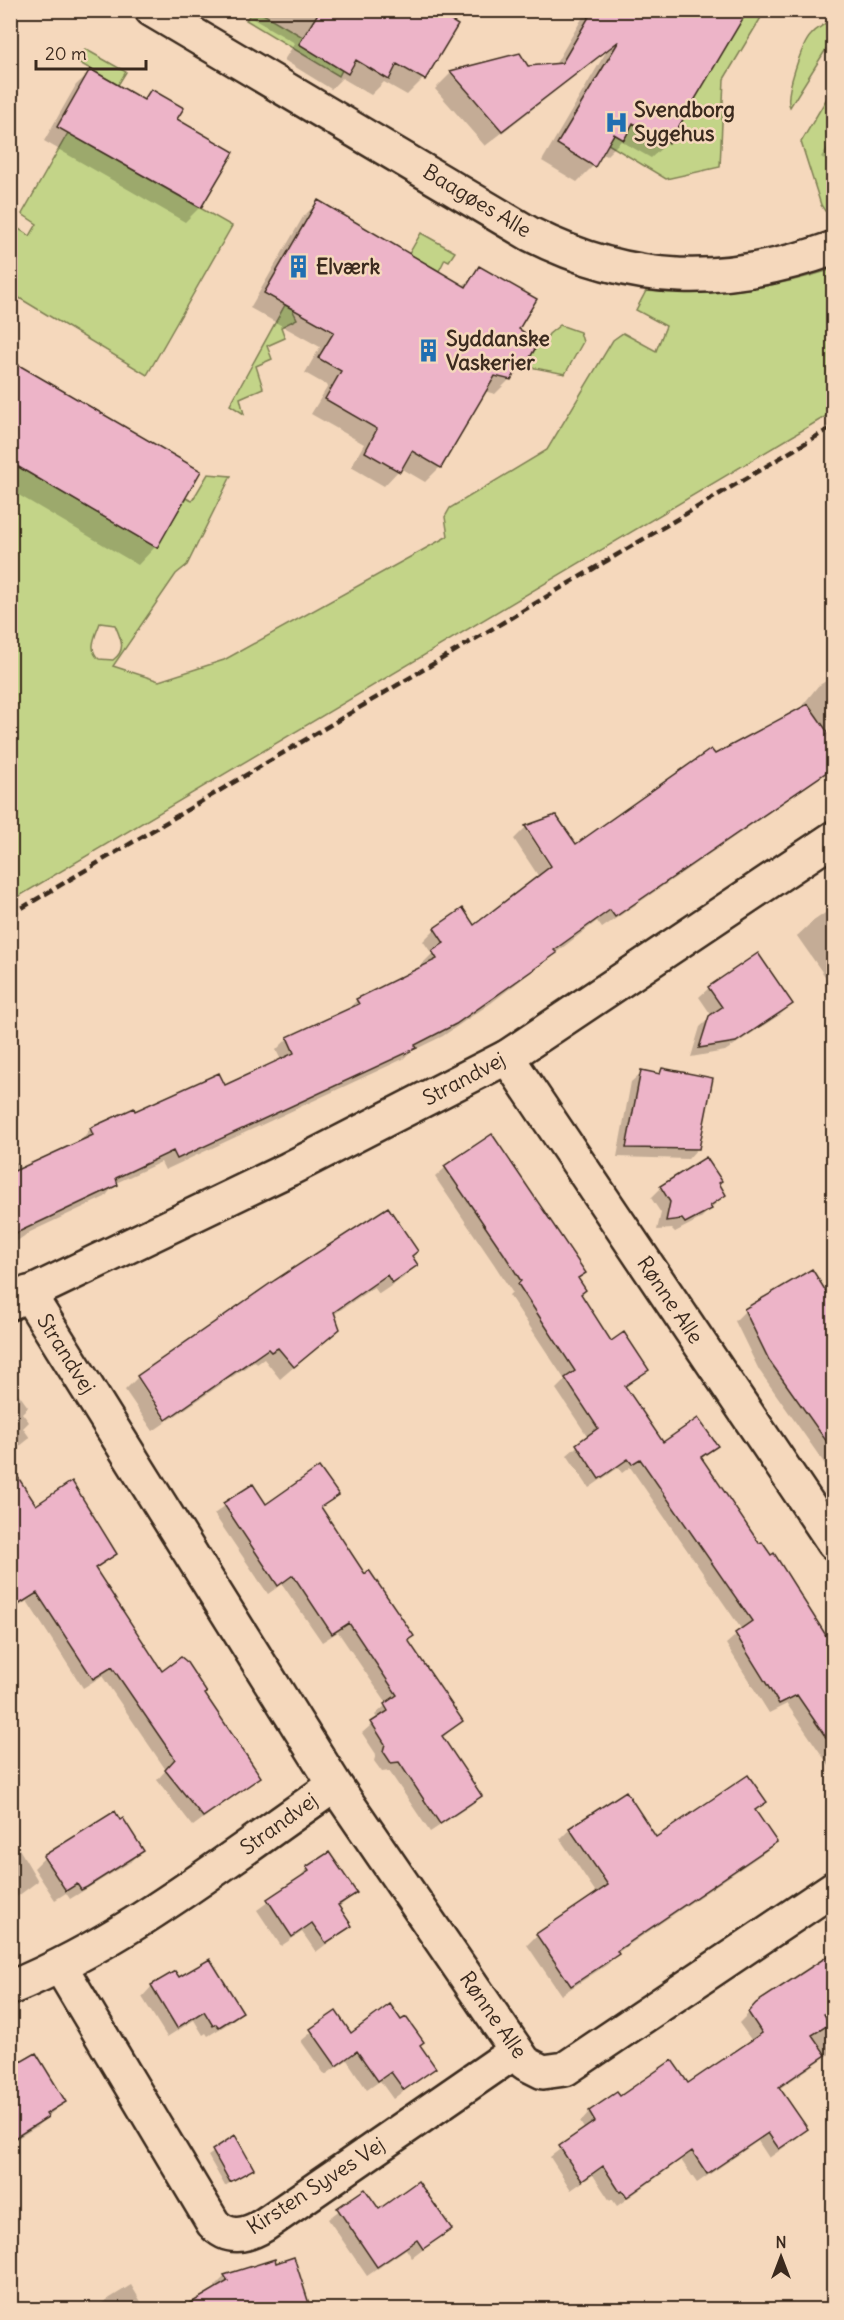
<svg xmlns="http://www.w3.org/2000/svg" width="844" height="2320" font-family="Delius,sans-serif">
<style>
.green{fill:#c3d488;stroke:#7f7f53;stroke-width:1.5;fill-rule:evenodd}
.shadow{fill:#0003;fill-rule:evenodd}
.building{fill:#edb4c8;stroke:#3b2a1e;stroke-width:1.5}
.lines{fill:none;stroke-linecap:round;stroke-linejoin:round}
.street-casing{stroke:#3b2a1e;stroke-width:38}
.secondary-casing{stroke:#3b2a1e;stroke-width:38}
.street{stroke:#f5d8bc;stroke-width:33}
.secondary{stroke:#f5d8bc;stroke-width:33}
.rail{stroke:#3b2a1e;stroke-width:4.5;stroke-dasharray:9 4.5;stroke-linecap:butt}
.labels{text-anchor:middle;stroke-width:5;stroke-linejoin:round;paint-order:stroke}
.poi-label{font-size:21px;font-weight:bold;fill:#3b2a1e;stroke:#f5d8bc;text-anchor:start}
.street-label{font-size:21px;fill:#3b2a1e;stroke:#f5d8bc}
</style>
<rect width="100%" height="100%" fill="#f5d8bc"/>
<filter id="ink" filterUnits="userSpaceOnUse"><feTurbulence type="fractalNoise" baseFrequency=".0167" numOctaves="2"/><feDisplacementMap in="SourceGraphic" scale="12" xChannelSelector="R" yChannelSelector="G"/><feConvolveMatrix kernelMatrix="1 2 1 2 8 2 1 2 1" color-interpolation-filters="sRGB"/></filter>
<g filter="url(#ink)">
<path class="green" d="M252,11H258L303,37L300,44L342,70L339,76L246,20Z
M748,11H765L724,79L720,167L666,179L608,144L614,134L624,140L633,123Z
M831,11L833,38L790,107C784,96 802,44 811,35C822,22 824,31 831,11Z
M85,49L126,72L118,85L78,62Z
M833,88L834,216H833L825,211L821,205L801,142Z
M68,133L232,226L147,375L11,293V233L14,226L30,236L37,224L22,214Z
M421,233L455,252L449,261L445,259L439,271L409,254Z
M833,269V412L11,901L10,462L156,547L186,498L192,501L208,474L231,476L187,565L176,574L113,666L159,681L224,660L448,536L445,517L450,508L547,450L613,340L623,333L656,351L666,326L636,310L646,291C712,297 770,289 833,269ZM100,623L115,625C121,639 127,650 113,660L99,659C87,649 96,635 100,623Z
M285,305L292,309L297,319L281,327L285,338L267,346L272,359L256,366L263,388L240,398L244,414L230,405Z
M560,325L580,332L583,342L565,374L525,366L538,344L542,346L549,334Z"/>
<path class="shadow" d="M251,10H431L423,79L407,95L384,82L371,95L342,78L331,89L284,60L295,43L248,16Z
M587,10H746L668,142L651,158L621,141L606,156L601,153L593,166L577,182L542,161L606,52L485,146L435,89L451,73L520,54L527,68L555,65Z
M91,71L142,100L151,91L175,119L232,152L200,207L185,222L44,141L76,85Z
M834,136V165L821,157Z
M318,202L462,287L479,268L517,330L537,342L524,365L495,394L484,391L440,467L425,482L401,468L384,486L351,467L364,444L311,414L328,386L305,373L320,347L250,308L303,217Z
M10,361L155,547L138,565L10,490Z
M834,676V768L602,928L597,921L491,1003L443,1036L410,1052L403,1059L165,1170L161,1162L116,1183L105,1197L30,1232L10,1246V1165L18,1162L21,1170L79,1143L90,1129L134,1110L135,1113L224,1087L281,1060L276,1050L288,1038L345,1012L357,1000L423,968L421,965L432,954L423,941L435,929L474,927L539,877L514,839L526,827L556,817L575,846L714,756L797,712L818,686ZM527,831H530L557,871L554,873Z
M834,907V989L797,936L812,922Z
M709,988L791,1004L781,1014L725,1051L691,1057L700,1027L712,1016L699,997Z
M662,1070L698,1148L688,1159L617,1157L631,1082L642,1072L657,1075Z
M445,1168L584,1273L577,1280L580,1295L611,1343L647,1370L625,1388L662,1444L716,1446L701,1459L834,1664V1773L787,1704L769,1713L726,1644L742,1630L630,1467L622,1473L618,1468L589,1488L567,1455L588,1437L556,1389L565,1380L509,1295L512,1292L494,1264L435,1177Z
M717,1184L724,1195L700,1219L675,1232L672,1229L657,1230L661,1213L651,1198L661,1188Z
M411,1257L416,1265L403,1278L379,1294L374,1287L333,1315L338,1329L280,1379L264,1359L257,1364L255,1361L169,1420L138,1377L276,1282Z
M745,1311L834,1344V1477L759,1370L735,1321Z
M137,1378L166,1422L153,1431L125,1390Z
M10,1382L28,1407L22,1413L29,1422L23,1428L30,1438L10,1454Z
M10,1479L36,1507L115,1554L95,1570L161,1673L203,1695L259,1777L193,1826L157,1780L166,1770L102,1676L83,1688L27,1601L10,1612Z
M252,1486L266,1506L337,1495L320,1509L461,1721L442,1738L480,1795L471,1805L430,1832L389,1771L382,1772L374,1761L376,1754L362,1733L378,1719L375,1715L387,1704L338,1632L322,1642L282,1584L268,1594L214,1514Z
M765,1802L755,1812L775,1842L765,1852L617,1953L608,1964L561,1995L527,1945L537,1935L597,1894L560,1839L570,1829L655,1840Z
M18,1847L38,1881L10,1902V1851Z
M142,1851L132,1861L70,1899L66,1893L55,1900L34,1868L44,1858Z
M329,1854L355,1893L338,1908L350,1926L316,1952L302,1932L281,1946L257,1910L298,1880L307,1868Z
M834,1953V2051L779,2089L806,2129L796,2139L769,2158L758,2141L697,2183L681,2160L617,2206L612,2199L610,2201L593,2175L571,2190L550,2157L585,2130L580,2122L589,2112L617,2094L620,2098L687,2085L752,2041L739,2023L757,2005Z
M178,1979L241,2012L231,2022L208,2036L206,2033L203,2035L194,2020L167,2037L142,1997L152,1986Z
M335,2013L351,2035L418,2045L434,2067L393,2099L380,2081L367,2090L347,2060L325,2075L301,2041Z
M10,2070L64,2102L36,2127L10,2143Z
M235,2138L252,2168L225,2186L208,2156Z
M365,2191L378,2211L450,2229L412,2258L406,2249L367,2276L328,2219Z
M275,2265L217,2289L215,2286L225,2276Z
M131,2285L146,2310H94L97,2306Z"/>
<path class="building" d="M320,10H434L458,25L425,80L397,64L389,80L356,60L348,74L299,44Z
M593,10H748L669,143L633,123L624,140L614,134L595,167L557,144L619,41L502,131L450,71L520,53L528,66L562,63Z
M90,69L144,100L151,89L184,108L177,119L234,152L201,208L57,127Z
M318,200L466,287L479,266L537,299L519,329L539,342L525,366L521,363L511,380L495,376L441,468L412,451L400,472L365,452L377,429L325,399L341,371L318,358L334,332L264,293Z
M10,360L201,471L157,548L10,462Z
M808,704L834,741V767L615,917L610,910L554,950L557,953L456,1024L415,1045L417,1048L177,1159L173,1151L116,1178L118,1185L10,1236V1173L93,1135L90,1128L134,1108L135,1111L219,1073L225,1085L294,1053L287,1037L359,1004L356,999L437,959L432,951L444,943L434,928L463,908L474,925L551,866L525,826L556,815L576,844L711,749L715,754Z
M758,953L793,1004L736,1042L699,1048L709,1016L722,1007L708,987Z
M662,1068L713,1078L699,1149L626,1148L641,1070L660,1074Z
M492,1134L586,1273L578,1278L586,1290L581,1294L611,1341L624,1332L649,1370L625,1386L663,1442L698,1418L718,1446L701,1457L759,1543L762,1542L771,1555L774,1553L834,1648V1749L797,1695L779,1704L735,1633L752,1621L640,1459L632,1464L628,1459L599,1479L576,1444L598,1428L565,1378L575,1371L518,1284L521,1281L504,1254L444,1166Z
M706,1157L722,1181L719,1183L726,1195L710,1206L712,1209L685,1223L682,1219L666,1221L670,1202L660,1186Z
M388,1207L418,1251L412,1256L418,1265L392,1283L387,1275L334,1312L340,1329L294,1367L278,1348L271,1352L268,1349L166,1420L137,1376L275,1280Z
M812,1269L834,1304V1452L769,1360L744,1309Z
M10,1465L36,1505L72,1481L117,1554L95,1568L162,1671L181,1657L186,1661L207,1693L205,1694L261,1777L203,1817L165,1770L175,1759L112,1667L93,1679L37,1593L10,1610Z
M319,1467L339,1495L321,1507L365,1574L369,1570L414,1636L408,1640L463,1721L442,1736L482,1796L440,1824L399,1762L391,1763L383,1751L385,1744L371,1722L388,1711L384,1704L397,1695L349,1623L332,1634L293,1575L278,1586L223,1503L253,1484L266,1504Z
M748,1775L767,1802L755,1810L777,1842L617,1951L619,1954L571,1986L536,1934L608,1885L569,1828L626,1791L656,1837Z
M115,1811L120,1820L123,1818L144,1851L87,1887L81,1890L77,1884L66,1891L43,1856Z
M329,1852L357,1893L338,1905L352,1926L326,1943L312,1923L292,1937L267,1899L309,1871L306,1867Z
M834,1952V2008L824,2014L830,2024L812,2035L826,2055L779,2087L808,2129L779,2149L768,2133L707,2174L692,2151L627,2197L623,2191L620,2192L603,2166L582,2181L559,2146L595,2121L589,2111L617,2092L620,2096L672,2060L688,2083L762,2033L748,2012L756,2003Z
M210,1959L243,2012L219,2027L216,2024L213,2026L204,2011L177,2028L151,1985L175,1971L179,1977Z
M390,2004L401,2020L406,2017L424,2042L420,2045L436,2068L404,2090L391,2072L378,2081L357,2051L336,2066L310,2029L336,2011L351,2033Z
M36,2053L66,2102L46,2114L48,2117L10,2141V2068Z
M235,2135L254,2169L230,2182L212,2150Z
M418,2181L452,2229L423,2249L417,2240L377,2267L337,2208L365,2189L379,2209Z
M294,2257L311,2310H179L228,2281L224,2275L275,2259L276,2263Z"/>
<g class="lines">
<defs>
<path id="street" d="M152,10L530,234C633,286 726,287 834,248
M507,1057L834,1543
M28,1293L335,1785L525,2063L543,2072L565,2069L834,1888
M60,1966L213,2223C228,2240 246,2236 264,2225L516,2051
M10,1988C130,1939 230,1857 335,1785"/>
<path id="secondary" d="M10,1303L289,1169L507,1057L834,838"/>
</defs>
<use href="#street" class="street-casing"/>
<use href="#secondary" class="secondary-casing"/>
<use href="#street" class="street"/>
<use href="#secondary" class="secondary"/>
<path class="rail" d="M10,915L834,426"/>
</g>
</g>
<defs>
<symbol id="hospital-bare" viewBox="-9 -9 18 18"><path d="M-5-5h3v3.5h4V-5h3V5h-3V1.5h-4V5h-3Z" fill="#1f6fb2" stroke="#f5d8bc" stroke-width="2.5" paint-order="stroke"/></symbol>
<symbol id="building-bare" viewBox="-9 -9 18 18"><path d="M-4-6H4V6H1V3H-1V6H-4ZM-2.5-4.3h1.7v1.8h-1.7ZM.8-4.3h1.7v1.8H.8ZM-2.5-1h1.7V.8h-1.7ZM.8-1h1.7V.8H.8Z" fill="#1f6fb2" stroke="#f5d8bc" stroke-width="2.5" paint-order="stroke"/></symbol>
</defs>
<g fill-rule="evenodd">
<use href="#hospital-bare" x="600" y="106" width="33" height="33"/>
<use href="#building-bare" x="282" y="250" width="33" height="33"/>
<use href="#building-bare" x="412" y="334" width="33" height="33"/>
</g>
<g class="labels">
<g class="poi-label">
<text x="634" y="117">Svendborg<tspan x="634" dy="24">Sygehus</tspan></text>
<text x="316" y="274">Elværk</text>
<text x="446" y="346">Syddanske<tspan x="446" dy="24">Vaskerier</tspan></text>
</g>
<g class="street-label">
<text transform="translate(477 201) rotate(31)" y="7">Baagøes Alle</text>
<text transform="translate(464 1079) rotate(-28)" y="7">Strandvej</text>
<text transform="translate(670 1300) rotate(56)" y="7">Rønne Alle</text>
<text transform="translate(66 1354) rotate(58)" y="7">Strandvej</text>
<text transform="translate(279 1824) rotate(-36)" y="7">Strandvej</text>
<text transform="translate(493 2015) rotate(55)" y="7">Rønne Alle</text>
<text transform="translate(316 2186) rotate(-33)" y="7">Kirsten Syves Vej</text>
</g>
</g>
<rect width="844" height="2320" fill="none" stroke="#f5d8bc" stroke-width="36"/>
<rect x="18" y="18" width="808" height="2284" fill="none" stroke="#3b2a1e" stroke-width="2" filter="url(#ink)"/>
<g transform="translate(781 2257)" stroke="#f5d8bc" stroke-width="4.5" paint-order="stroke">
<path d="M0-4.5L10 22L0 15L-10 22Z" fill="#3b2a1e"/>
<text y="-9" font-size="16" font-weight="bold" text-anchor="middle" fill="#3b2a1e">N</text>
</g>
<path d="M36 60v9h110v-9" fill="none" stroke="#3b2a1e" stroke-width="3"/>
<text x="45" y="60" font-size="18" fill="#3b2a1e" stroke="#f5d8bc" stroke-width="4.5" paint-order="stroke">20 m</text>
</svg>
